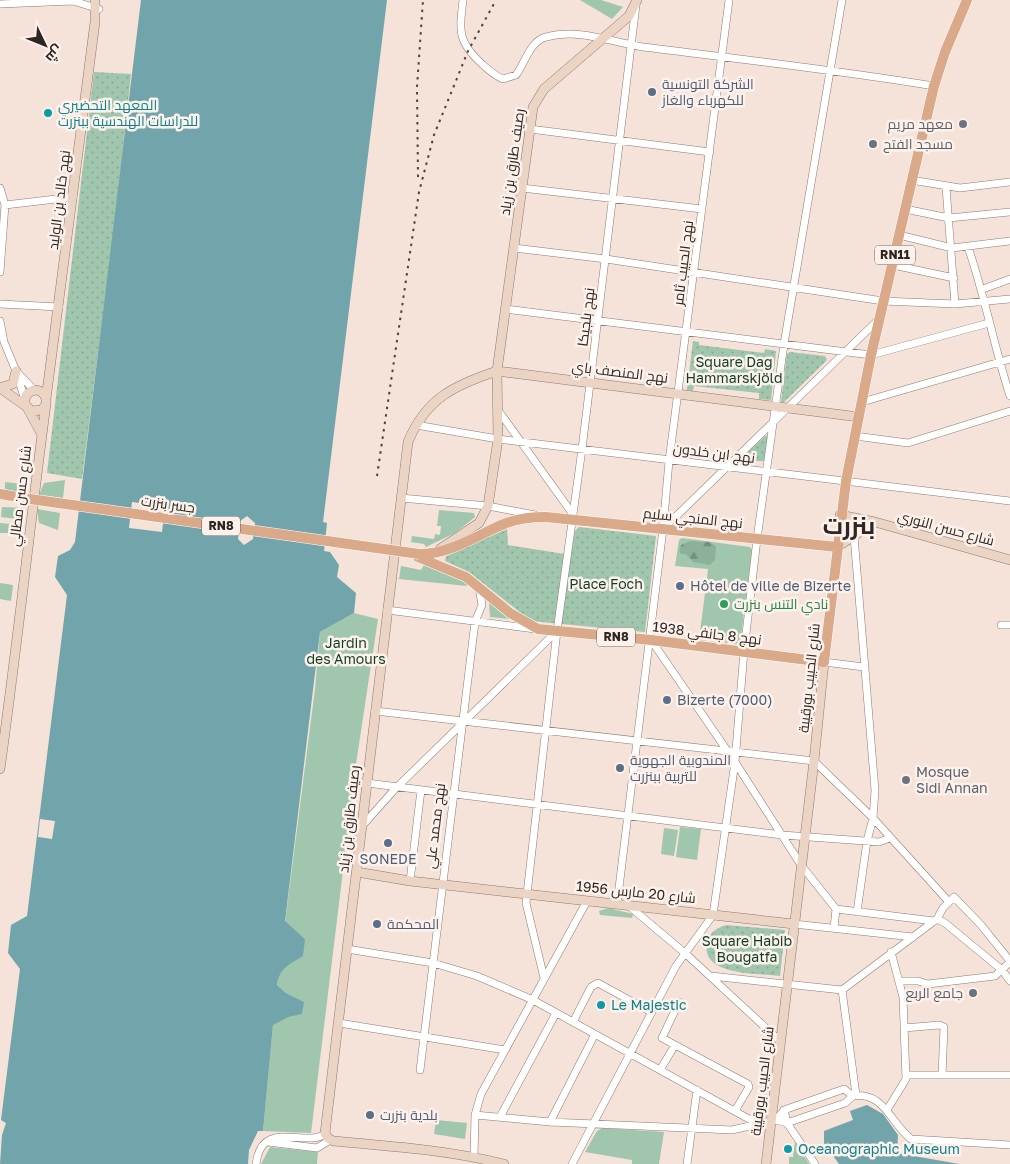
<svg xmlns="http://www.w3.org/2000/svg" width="1010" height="1164" font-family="'Golos Text',Cairo,sans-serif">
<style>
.green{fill:#a1c6ae}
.forest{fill:url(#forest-firs)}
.park{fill:url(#park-dots)}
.water{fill:#71a5ab;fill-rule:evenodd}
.pier{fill:#f5e2d8}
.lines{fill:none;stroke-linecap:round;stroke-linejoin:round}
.street-casing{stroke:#8b7b71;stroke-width:8}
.secondary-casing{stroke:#8b7b71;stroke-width:10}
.primary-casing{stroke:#fff;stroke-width:11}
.street{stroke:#fff;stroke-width:7}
.secondary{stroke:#ecd4c4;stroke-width:9}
.primary{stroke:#d9a98a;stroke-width:10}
.rail{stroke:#4c433e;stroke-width:2;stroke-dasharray:2.5 5;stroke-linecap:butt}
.primary-bridge-casing{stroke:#fff;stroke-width:11;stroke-linecap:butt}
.primary-bridge{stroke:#d9a98a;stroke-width:10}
.service-dot{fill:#5c6f8a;stroke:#fdf1eb;stroke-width:2}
.culture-dot{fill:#0f9aa8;stroke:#fdf1eb;stroke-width:2}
.worship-dot{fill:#6b7280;stroke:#fdf1eb;stroke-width:2}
.leisure-dot{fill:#2e9e5b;stroke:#fdf1eb;stroke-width:2}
.labels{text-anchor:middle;stroke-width:5;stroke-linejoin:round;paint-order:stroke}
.shield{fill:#fdf1eb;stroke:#6b635e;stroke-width:1}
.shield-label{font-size:12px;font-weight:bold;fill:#2d2622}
.service-label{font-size:14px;fill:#4e5e75;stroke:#fdf1eb;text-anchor:start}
.culture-label{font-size:14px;fill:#0d838f;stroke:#fdf1eb;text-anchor:start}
.worship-label{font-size:14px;fill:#5b616d;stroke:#fdf1eb;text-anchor:end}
.street-label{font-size:14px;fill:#2d2622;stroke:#fdf1eb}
.park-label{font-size:14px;fill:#0e3f25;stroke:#fdf1eb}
.leisure-label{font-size:14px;fill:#27864d;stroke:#fdf1eb;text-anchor:start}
.town-label{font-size:24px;font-weight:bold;fill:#2d2622;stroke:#fdf1eb}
</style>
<defs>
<pattern id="forest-firs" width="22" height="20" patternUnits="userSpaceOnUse" patternTransform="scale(1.25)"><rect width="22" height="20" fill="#8bb299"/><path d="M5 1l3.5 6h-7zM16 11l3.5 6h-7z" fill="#72917c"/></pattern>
<pattern id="park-dots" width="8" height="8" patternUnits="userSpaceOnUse" patternTransform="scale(1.25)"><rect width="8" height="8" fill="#a1c6ae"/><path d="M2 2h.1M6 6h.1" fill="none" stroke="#8baa95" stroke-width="1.8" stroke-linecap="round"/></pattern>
</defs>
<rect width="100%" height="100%" fill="#f5e2d8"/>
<path class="green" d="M580,0H601L623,7L612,19Z
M65,480L63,498L39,495L44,483Z
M5,482L22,484L27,494L5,490Z
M2,507L25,508L19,513L17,519L1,517Z
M37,509L60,513L58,530L39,523Z
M439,510L474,513L475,517L455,533L426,547L424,544L411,542L412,536L434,539L435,534L440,535L441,526H437Z
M0,523L11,524L10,533H0Z
M682,538L750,547L752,550L740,644L699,640L708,569L675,566L679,540Z
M424,565L468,583L467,586L399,579L401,566L421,570Z
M0,583L13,585L11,601L0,599Z
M489,602L511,619L490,617Z
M354,613L378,619L356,764L311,1133L263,1131L273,1024L288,1016L302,1014L303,1002L286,993L277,985L278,975L305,939L285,922L315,689L320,632Z
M680,827L701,829L697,860L676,857Z
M664,828L678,830L674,856L661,854Z
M608,908L633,914L632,918L600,915L599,911Z
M436,1120L467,1123L465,1139L434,1134Z
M602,1128L664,1132L659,1164H632V1160L585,1152L597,1131Z
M795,1142L809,1164H789V1157H793Z
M270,1147L318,1152L317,1164H261Z"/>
<path class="forest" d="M690,541L709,542L716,546L715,560L710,565L693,562L686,554H681L679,551L681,545Z"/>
<path class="park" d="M94,72L131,74L117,204L82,479L47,473Z
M693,341L699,342V345L764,353L765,349L776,351L771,400L759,399V393L694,386L693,391L687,390Z
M790,352L825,356L827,360L784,402H781L787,354Z
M766,435L770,445L766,461H747L746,454Z
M579,527L656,536L645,632L531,621L469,572L445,561L446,556L507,529L508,545L571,555L575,531Z
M726,925L785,930L780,976C759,973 700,976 707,943C709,933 716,928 726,925Z"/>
<path class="water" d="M141,0H387L323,522L327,523L324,551L330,552L339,565L337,577L356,593L354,613L320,632L285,921L305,939L303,956C290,964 279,968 277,985L286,993L304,1002L302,1014L288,1017L273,1025L263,1131H258L249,1150L248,1164H0L2,1135L6,1123L1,1120L20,969L8,953L11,925L27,916L67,595L55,577L58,556L70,550L75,542ZM132,502L165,506L162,532L129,528ZM247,516L255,523L253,539L244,545L238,539L240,521Z
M867,1105L883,1114L898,1135L897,1153L959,1164H839L824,1143V1131L853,1120L850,1111Z"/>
<path class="pier" d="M40,819L55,821L52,839L38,837Z"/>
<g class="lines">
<defs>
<path id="street" d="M463,0C459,33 458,42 483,65C489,70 495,76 503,79L516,75C525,63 530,41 546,37C579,28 610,42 643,47C740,59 837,70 934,86
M0,4L73,1L99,9
M530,129L710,152
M911,180L960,188L1010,182
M946,187L955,304
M0,188L5,205L0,272
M522,188L702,209
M5,205L73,197
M905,209L949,218L1010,212
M899,235L952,248L1010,241
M968,247C985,296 994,347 1010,396
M514,248L606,259L883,301L955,304L1010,299
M893,265L954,278
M983,289L1010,279
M0,304L59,307
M505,309L871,355L989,323
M0,321L4,342L16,371
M25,400L16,371L34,390
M862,402L1010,359
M498,410L572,513
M416,425L498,439L1010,501
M855,436L908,443L1010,411
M401,498L488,506L535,515
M663,529L878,320
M854,536L875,790L873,818L867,841L857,912
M387,610L535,629
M1001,625H1010
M651,640L735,762L801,865L836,909L834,928
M824,662L864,667
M375,711L814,761L873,818L949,902
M367,783L782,835L879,842L890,838
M362,826L396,788L557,631
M410,881L421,790
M617,904L663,529L669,461L729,0
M629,906L686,954L780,1041
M836,909L934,921
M937,919L943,908L954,897L981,925L1010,961
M794,924L913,937
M347,949L433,963L477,976L533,1000L758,1124
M711,976L842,990
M544,978L526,903L527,894L557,631L582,449L636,5
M899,981H918L928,984L995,976L1010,962
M842,990L937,919L945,923L1002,970L1010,981
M842,990L856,1095
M679,1002L662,1038L748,1084L749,1087L735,1111
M573,1022L591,987L598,983L651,1012
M339,1023L505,1050
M904,1028L939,1025L944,1027L942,1075
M420,1070L475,622L482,605L479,588
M660,1070L675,1045
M906,1075H1010
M853,1096C884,1091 891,1124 911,1139L1010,1145
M784,1110L787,1123L815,1164
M887,1110L906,1079L903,997L891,952
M475,1115L550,1122L732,1130L776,1120
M500,1117L556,1013
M776,1120L784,1110L844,1089L853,1096
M776,1120L787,1123L845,1103L853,1096
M550,1122L595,1034
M268,1142L317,1148L330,1140
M474,1157L475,1115L481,1094L587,901
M256,1164C262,1118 303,1148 326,1134
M572,1164L676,966L713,915L735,762L744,651L757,539L784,344L842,0
M687,1164L697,1090"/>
<path id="secondary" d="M2,387L13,384L16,371
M0,388L27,407
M46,399L95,22V0
M28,409L42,435
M840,515L875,522L1010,560
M837,547L875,522
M440,549L479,523L488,506L498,439L497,371L533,107L544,89L629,16L637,0
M0,769C17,647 30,525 46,404C47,397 44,392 37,390C29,390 24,395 25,404L31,411L42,410L46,404
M357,872L410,881L794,924
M504,1164C448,1150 390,1146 333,1141L328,1138L325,1133L408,442C426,398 455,385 497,371L859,417
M766,1164L814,761L824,662"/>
<path id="primary" d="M0,494L23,498
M419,554C449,555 477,535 504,524C518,518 532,517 546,517L837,547
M418,557L466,577L510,613L538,629L651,640L824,662L846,481L871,355L934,86L945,52L967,0"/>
</defs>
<use href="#street" class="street-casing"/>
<use href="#secondary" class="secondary-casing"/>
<use href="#primary" class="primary-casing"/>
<use href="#street" class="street"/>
<use href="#secondary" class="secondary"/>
<use href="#primary" class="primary"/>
<path class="rail" d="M418,177L417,87L423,0
M377,476L419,192L434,135L468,51L496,0"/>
<defs>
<path id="primary-bridge" d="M23,498L419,554"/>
</defs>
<use href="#primary-bridge" class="primary-bridge-casing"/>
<use href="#primary-bridge" class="primary-bridge"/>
</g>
<g class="service-dot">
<circle cx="652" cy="92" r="5"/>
<circle cx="680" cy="586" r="5"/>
<circle cx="667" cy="700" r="5"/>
<circle cx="620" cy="768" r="5"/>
<circle cx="388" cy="843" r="5"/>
<circle cx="377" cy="924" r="5"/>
<circle cx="370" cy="1115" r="5"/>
</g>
<g class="culture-dot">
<circle cx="48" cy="113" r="5"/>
<circle cx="601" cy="1005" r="5"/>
<circle cx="788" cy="1149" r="5"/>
</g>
<g class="worship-dot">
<circle cx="963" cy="124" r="5"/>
<circle cx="873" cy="144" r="5"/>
<circle cx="906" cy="780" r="5"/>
<circle cx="973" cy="993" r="5"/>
</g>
<circle class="leisure-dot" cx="724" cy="604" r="5"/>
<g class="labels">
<g class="shield">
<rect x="875" y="245.5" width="40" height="19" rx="4"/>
<rect x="202" y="516.5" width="38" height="19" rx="4"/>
<rect x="597" y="627.5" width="38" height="19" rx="4"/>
</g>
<g class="shield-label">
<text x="895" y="259">RN11</text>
<text x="221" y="530">RN8</text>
<text x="616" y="641">RN8</text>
</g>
<g class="service-label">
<text x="662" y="89">الشركة التونسية<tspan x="662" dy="16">للكهرباء والغاز</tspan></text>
<text x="690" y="591">Hôtel de ville de Bizerte</text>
<text x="677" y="705">Bizerte (7000)</text>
<text x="630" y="765">المندوبية الجهوية<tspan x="630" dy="16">للتربية ببنزرت</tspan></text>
<text x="388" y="864" text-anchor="middle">SONEDE</text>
<text x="387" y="929">المحكمة</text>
<text x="380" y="1120">بلدية بنزرت</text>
</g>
<g class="culture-label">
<text x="58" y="110">المعهد التحضيري<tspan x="58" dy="16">للدراسات الهندسية ببنزرت</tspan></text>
<text x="611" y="1010">Le Majestic</text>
<text x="798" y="1154">Oceanographic Museum</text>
</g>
<g class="worship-label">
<text x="953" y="129">معهد مريم</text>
<text x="883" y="149" text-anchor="start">مسجد الفتح</text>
<text x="916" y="777" text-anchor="start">Mosque<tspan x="916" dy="16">Sidi Annan</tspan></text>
<text x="963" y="998">جامع الربع</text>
</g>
<g class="street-label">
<text transform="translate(512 162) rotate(-82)" y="5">رصيف طارق بن زياد</text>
<text transform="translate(59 200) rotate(-83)" y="5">نهج خالد بن الوليد</text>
<text transform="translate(683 263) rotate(-83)" y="5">نهج الحبيب ثامر</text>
<text transform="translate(586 317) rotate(-83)" y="5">نهج بلجيكا</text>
<text transform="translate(620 372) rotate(7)" y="5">نهج المنصف باي</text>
<text transform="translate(714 453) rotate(7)" y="5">نهج ابن خلدون</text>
<text transform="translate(20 496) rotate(-83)" y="5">شارع حسن مطالي</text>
<text transform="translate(168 504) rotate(8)" y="5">جسر بنزرت</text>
<text transform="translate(693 518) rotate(6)" y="5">نهج المنجي سليم</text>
<text transform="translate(946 528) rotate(15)" y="5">شارع حسن النوري</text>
<text transform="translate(707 633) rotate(7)" y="5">نهج 8 جانفي 1938</text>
<text transform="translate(809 678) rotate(-84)" y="5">شارع الحبيب بورقيبة</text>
<text transform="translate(349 819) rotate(-84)" y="5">رصيف طارق بن زياد</text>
<text transform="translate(435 826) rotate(-83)" y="5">نهج محمد علي</text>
<text transform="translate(636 892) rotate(6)" y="5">شارع 20 مارس 1956</text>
<text transform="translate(762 1081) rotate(-83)" y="5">شارع الحبيب بورقيبة</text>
</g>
<g class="park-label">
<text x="734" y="367">Square Dag<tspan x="734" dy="16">Hammarskjöld</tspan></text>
<text x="606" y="589">Place Foch</text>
<text x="346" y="648">Jardin<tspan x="346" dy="16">des Amours</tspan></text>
<text x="747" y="946">Square Habib<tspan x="747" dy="16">Bougatfa</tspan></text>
</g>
<g class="leisure-label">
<text x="734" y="609">نادي التنس بنزرت</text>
</g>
<g class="town-label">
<text x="849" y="534">بنزرت</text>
</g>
</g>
<g transform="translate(45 45) rotate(133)" stroke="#fdf1eb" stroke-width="4" paint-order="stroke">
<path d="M0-4L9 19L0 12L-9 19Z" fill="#2d2622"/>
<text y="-8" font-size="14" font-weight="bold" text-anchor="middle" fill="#2d2622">ش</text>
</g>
</svg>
